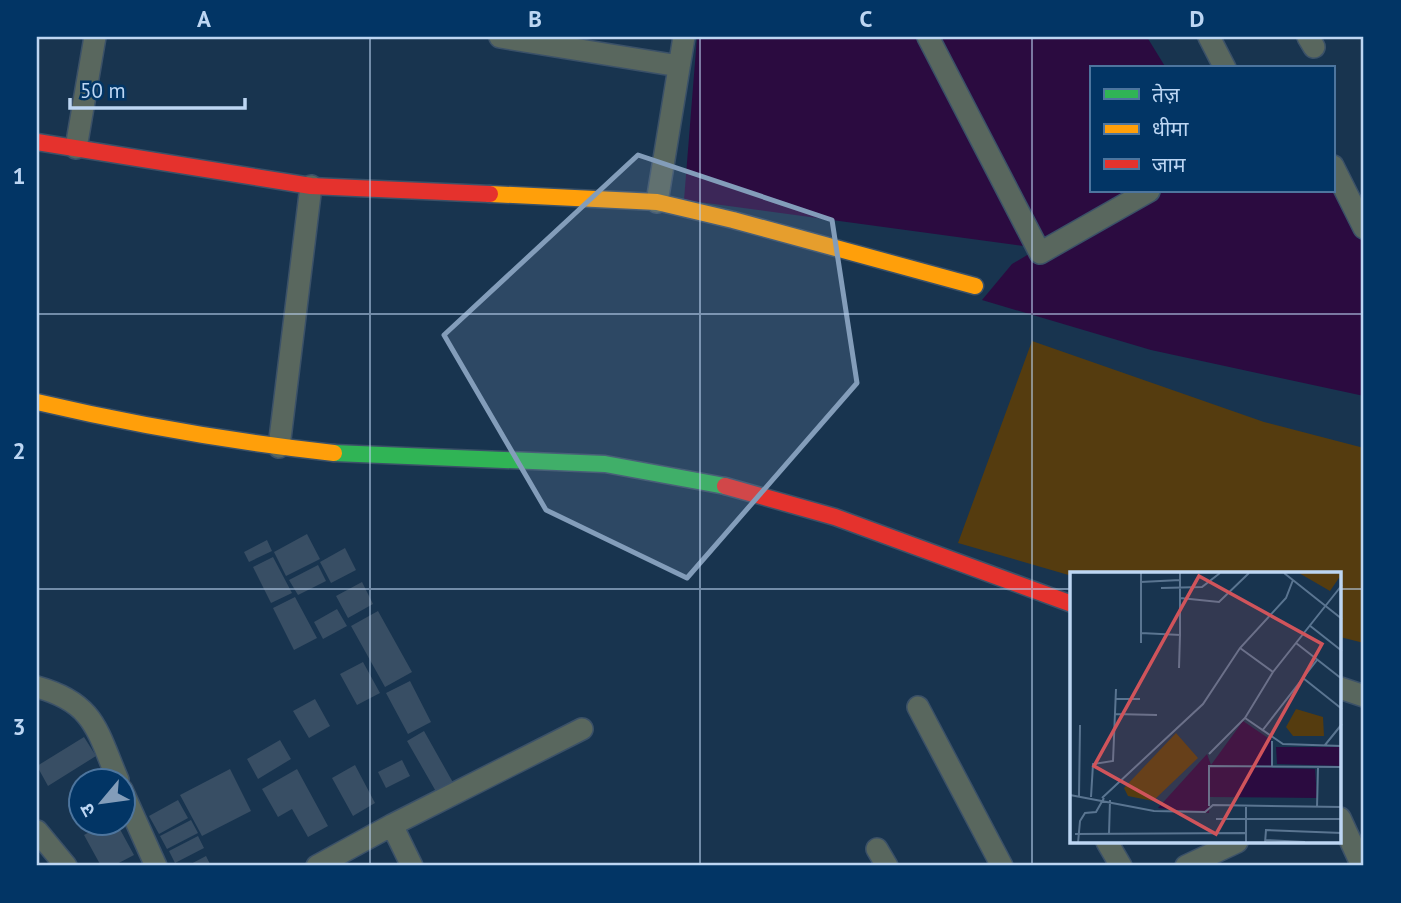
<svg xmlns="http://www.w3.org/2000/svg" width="1401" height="903" font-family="'PT Sans','Noto Sans Devanagari',sans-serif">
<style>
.green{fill:#553c0f}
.water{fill:#2b0b40}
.building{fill:#384e64}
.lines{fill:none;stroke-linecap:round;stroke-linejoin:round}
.street-casing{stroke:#3b5168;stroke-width:24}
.fast-casing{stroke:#3b5168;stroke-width:19}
.slow-casing{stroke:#3b5168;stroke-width:19}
.jam-casing{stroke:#3b5168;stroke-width:19}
.street{stroke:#59675e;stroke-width:21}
.fast{stroke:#30b455;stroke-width:16}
.slow{stroke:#ff9f0a;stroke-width:16}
.jam{stroke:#e5322d;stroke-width:16}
.marked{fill:#839dba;fill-opacity:0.2;stroke:#839dba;stroke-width:5;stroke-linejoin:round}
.grid{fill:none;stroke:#bdd6f3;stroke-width:2;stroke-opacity:0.55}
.inset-road{fill:none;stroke:#5a7591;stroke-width:2}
.view{fill:#d0545b;fill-opacity:0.15;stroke:#d0545b;stroke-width:3.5}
.inset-edge{fill:none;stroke:#bdd6f3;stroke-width:3.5}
.neatline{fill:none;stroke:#bdd6f3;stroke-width:2.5}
.grid-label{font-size:23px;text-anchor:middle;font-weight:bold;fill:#bdd6f3}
</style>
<rect width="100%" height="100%" fill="#18344f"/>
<path class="green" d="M1032,341L1264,422L1364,448V643L1340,637V574L1072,576L958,543Z"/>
<path class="water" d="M697,37H1147L1166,68H1091V191H1333V173L1364,246V396L1151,350L982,300L1012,264L1039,248L684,200Z"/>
<path class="building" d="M307,534L320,559L286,576L274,552Z
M267,540L272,551L249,562L244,552Z
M345,548L356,570L331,583L320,562Z
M273,557L292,593L271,603L253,567Z
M318,565L326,581L298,595L289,580Z
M362,582L373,604L348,618L336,596Z
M295,597L317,638L294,650L273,608Z
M337,609L347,626L323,639L314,622Z
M378,611L412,672L385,687L351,626Z
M363,662L380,693L357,705L340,674Z
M410,681L431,722L408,734L386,693Z
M315,699L330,726L309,738L293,711Z
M424,731L455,786L438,795L407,741Z
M84,737L96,756L48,786L37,766Z
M280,740L291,759L258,779L247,759Z
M402,760L410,776L386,788L378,772Z
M355,765L375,803L353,816L332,778Z
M230,769L251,811L202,836L180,795Z
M297,769L328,826L308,837L292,809L278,817L262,789Z
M178,800L188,818L159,834L149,816Z
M191,820L198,833L167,849L160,836Z
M108,822H116L134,855L113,866H101L84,835Z
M198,836L204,848L175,863L169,851Z
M206,856L211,866H187Z"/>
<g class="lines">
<defs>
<path id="street" d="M500,37L679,66
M928,37L1040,253L1149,191
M1209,37L1225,68
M1308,37L1314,47
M76,148L95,37
M1333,166L1364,228
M657,202L684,37
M279,447L311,186
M37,687C95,703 97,731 118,780
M1340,688L1364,696
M918,707L1002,866
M122,790L156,866
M1340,818L1362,866
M392,825L582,729
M37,831L66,866
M1107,842L1121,866
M877,849L887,866
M317,866L392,825L412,866
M1186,866L1237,842"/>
<path id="fast" d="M334,453L605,464L725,486"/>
<path id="slow" d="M490,194L657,202L733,220L975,286
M37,402C135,425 235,442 334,453"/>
<path id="jam" d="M37,142L311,186L490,194
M725,486L835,517L1072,604"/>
</defs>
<use href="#street" class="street-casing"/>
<use href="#fast" class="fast-casing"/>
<use href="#slow" class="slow-casing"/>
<use href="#jam" class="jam-casing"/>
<use href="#street" class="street"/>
<use href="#fast" class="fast"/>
<use href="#slow" class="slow"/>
<use href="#jam" class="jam"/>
</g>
<path class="marked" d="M638,155L832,220L857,383L687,578L546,510L444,335Z"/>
<path class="grid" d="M370,37V866M700,37V866M1032,37V866M37,314H1364M37,589H1072M1340,589H1364"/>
<g transform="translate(1070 572)">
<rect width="271" height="271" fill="#18344f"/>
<path d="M229,1H271V3L260,19ZM226,137L253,145L254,164H223L216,155ZM106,161L128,186L83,229L58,224L54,216Z" fill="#553c0f"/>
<path d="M173,149L201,168L202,196L245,197L247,226L140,225L139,241L88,236L137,182L141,193ZM206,175H271V194L207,192Z" fill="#2b0b40"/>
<path class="inset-road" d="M214,1L272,47M71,10L110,8M91,16L132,15L150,1M110,26L149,30L179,1M239,53L272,79M71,61L110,63V1M71,71V1M226,71L272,107M170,76L203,100M109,96L110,63M233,106L272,137M46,127H70M45,142L87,143M175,146L213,172L272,174M192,159L247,88M255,173L272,152M139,182L175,146L203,100L272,13M202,195V169M0,223L84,239L135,240L143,233L272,235M9,224L10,153M21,225L23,192L43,189L46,117M32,226L133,132L170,76L216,26L223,8M139,234V194L272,195M247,235L248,196M146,247H272M5,262L175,261M39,262L40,228M195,268L235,270M8,271L10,249L15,241L26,240L34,226M176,271V234M195,271L196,258L272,261"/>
<path class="view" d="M129,4L252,72L146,262L24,194Z"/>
<rect width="271" height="271" class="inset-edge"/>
</g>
<rect width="1401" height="903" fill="none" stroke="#023565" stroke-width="77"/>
<rect x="1090" y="66" width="245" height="126" fill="#023565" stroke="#4d759e" stroke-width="2"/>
<rect x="1104" y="89" width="35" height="10" fill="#30b455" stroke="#4d759e" stroke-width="2"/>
<text x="1152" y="102" font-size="21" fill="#bdd6f3">तेज़</text>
<rect x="1104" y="124" width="35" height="10" fill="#ff9f0a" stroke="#4d759e" stroke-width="2"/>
<text x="1152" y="136" font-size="21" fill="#bdd6f3">धीमा</text>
<rect x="1104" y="159" width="35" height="10" fill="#e5322d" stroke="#4d759e" stroke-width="2"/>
<text x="1152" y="172" font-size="21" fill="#bdd6f3">जाम</text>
<g transform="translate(102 802) rotate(241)"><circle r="33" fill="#023565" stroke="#4d759e" stroke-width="2"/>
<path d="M0-5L12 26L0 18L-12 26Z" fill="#839dba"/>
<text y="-10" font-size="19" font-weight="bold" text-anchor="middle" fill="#bdd6f3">उ</text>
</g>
<path d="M70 98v10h175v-10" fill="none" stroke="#bdd6f3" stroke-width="3.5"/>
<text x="80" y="98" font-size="21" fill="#bdd6f3" stroke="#023565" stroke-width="5" paint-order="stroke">50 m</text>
<rect x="38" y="38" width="1324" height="826" class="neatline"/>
<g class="grid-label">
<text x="204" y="27">A</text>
<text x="535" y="27">B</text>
<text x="866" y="27">C</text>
<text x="1197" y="27">D</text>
<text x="19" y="184">1</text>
<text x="19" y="459">2</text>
<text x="19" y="735">3</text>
</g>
</svg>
